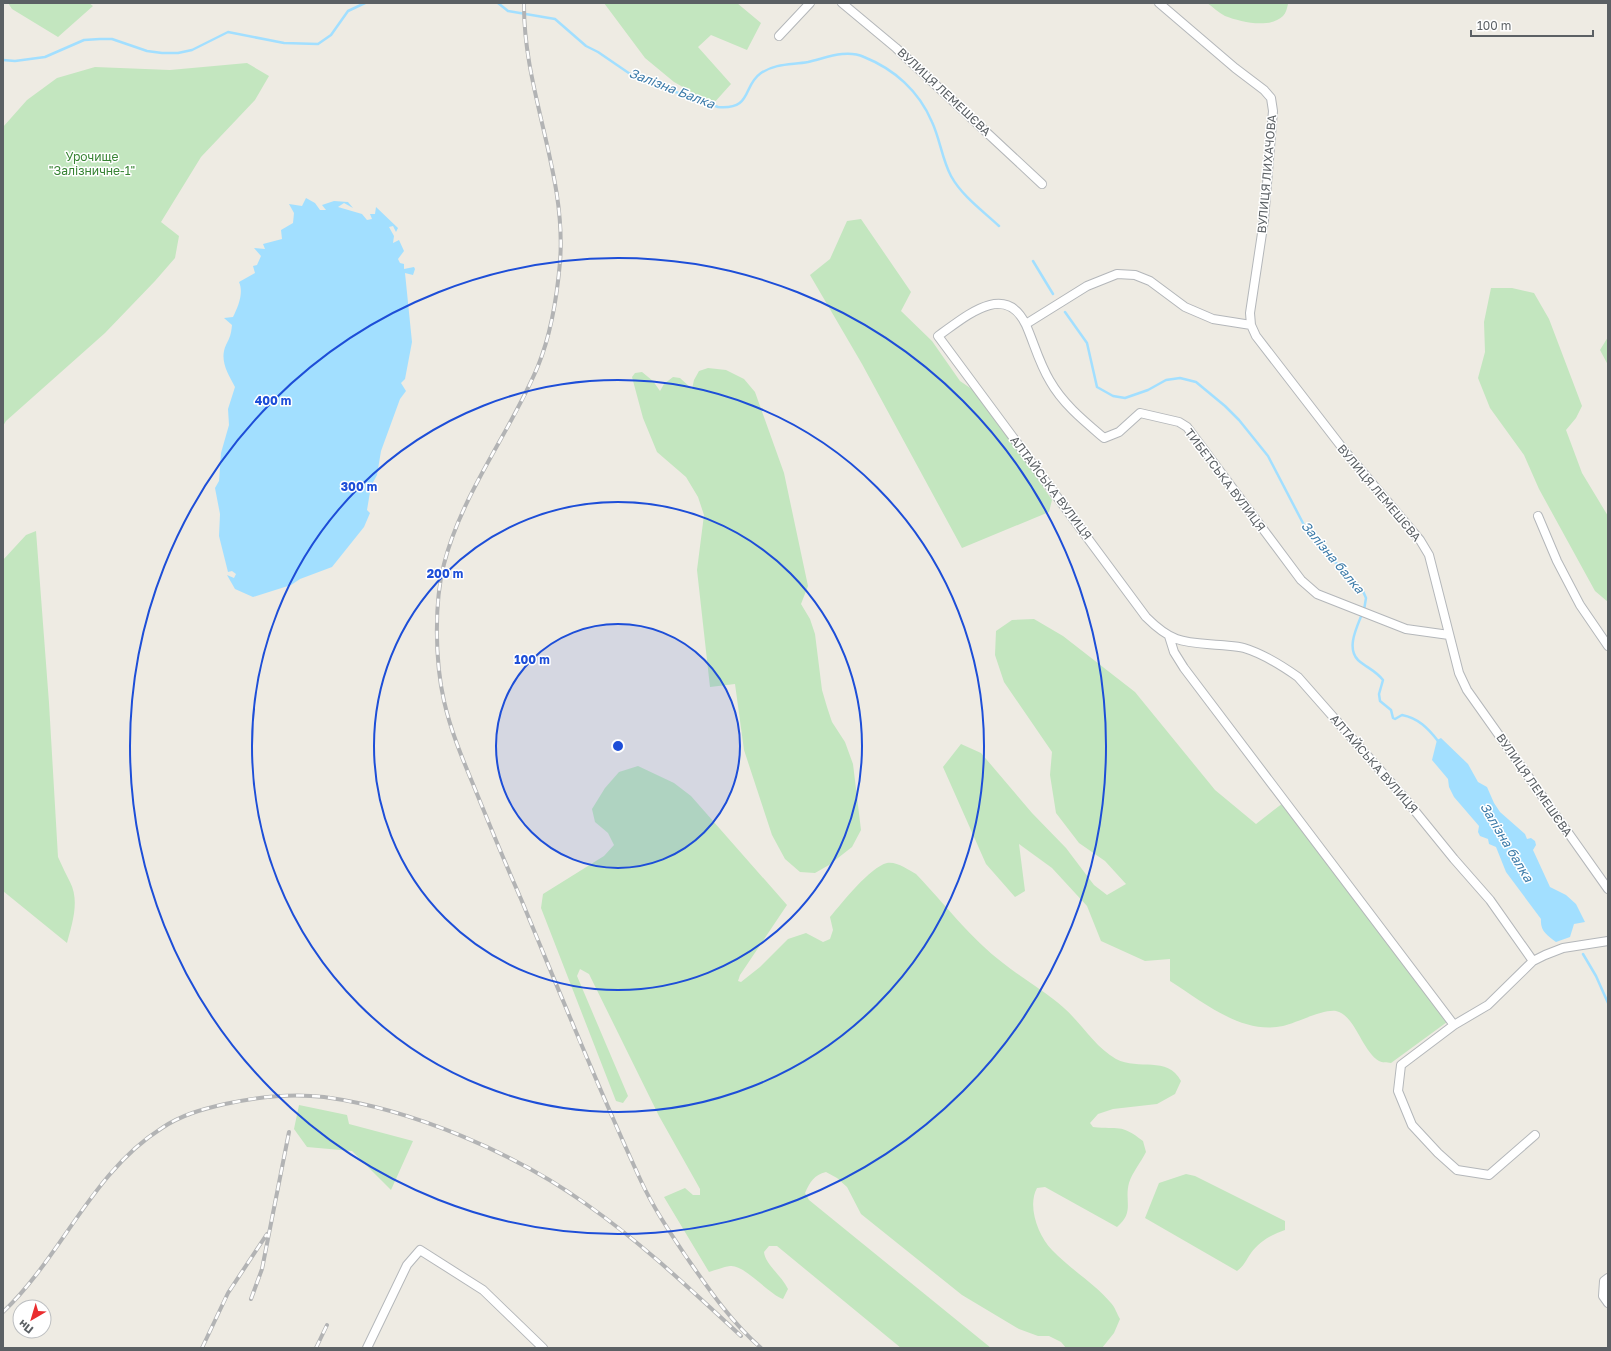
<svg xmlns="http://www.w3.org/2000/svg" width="1611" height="1351" font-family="'Golos Text',sans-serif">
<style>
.green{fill:#c3e6bf}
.water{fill:#a2dfff}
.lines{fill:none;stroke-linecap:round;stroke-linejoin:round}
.stream{stroke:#a2dfff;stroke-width:2.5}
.street-casing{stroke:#b4b7ba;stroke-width:10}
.street{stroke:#fff;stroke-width:8}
.rail-casing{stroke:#b2b3b4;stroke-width:4}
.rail{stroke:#fff;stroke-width:2.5;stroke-dasharray:8;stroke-linecap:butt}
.ring{fill:none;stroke:#1d4ed8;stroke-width:2}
.labels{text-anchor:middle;stroke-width:3;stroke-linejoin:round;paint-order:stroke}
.street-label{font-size:12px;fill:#5b6064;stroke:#fff}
.park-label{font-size:12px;fill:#378333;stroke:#fff}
.water-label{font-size:13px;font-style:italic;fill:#3c7ba9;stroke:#fff}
.centre{fill:#1d4ed8;stroke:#fff;stroke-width:2}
.ring-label{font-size:12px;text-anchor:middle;font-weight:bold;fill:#1d4ed8;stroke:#fff;stroke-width:3;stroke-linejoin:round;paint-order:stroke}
</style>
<rect width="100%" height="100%" fill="#eeebe3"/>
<path class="green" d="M8,3H89L93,6L58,37L12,9Z
M604,3H737L761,23L747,50L711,35L698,47L731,84L713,104L674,82L645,58Z
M1207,3H1288V4C1287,8 1286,13 1283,16C1269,29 1241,22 1225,16C1219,13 1213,7 1207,3Z
M247,63L269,76L255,100L201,157L161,222L179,236L175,258L155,281L105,333L6,421L3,426V127L27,100L57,78L95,67L170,70Z
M861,219L911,292L901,311L932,341L960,381L982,396L1052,500L1049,512L962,548L862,364L810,275L830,259L847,221Z
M1491,288H1512L1534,293L1549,319L1582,406L1576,418L1566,430L1582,473L1608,516V602L1595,591L1539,489L1524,455L1490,408L1478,378L1485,352L1484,322Z
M1608,327V365L1600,350L1608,337Z
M708,368L726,370L744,379L755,392L784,473L808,586L801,604L810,619L815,634L822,690L827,707L832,722L845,742L853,764L861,830L852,847L829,865L815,873L800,872L785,859L772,835L744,750L735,684L710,687L697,570L704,515L698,497L686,477L657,452L643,418L632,377L635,373L642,372L653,381L660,391L664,384L673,377L680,378L692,389L694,380L699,371Z
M36,531L49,703L58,857C62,866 66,874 70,882C80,901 72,924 67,943L3,891V560L26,535Z
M1034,619L1063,636L1135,692L1215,790L1256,824L1283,803L1447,1022L1391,1063C1387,1062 1382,1063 1379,1061C1362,1051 1355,1015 1336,1011C1323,1009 1296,1023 1283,1026C1242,1035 1203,1002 1170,981V959L1145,961L1101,941L1087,906L1052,868L1019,844L1025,891L1015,897L986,864L943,767L961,744L981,753L1032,813L1066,848L1094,885L1107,895L1126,884L1105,861L1079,843L1056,813L1050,775L1052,752L1004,682L995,655L996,631L1012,620Z
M638,766L674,783L691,796L787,905L740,975L738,981L741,982L760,967L788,939L806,933L823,942L830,939L833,930L830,917C842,903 870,867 887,863C896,861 909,870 916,874C944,903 971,939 1003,963C1023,979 1045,991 1064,1008C1082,1024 1095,1047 1116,1059C1139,1071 1167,1055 1181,1081L1175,1094L1157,1104L1113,1109L1098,1114L1090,1123L1093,1127C1119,1130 1120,1123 1143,1141L1146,1152C1141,1162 1132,1173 1129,1183C1124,1201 1135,1212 1117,1227L1045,1187L1037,1188C1027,1206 1038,1236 1052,1250C1070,1269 1094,1283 1111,1303C1115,1307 1117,1314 1120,1319L1114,1333L1102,1348H1066L1061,1342L1049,1336H1038L1019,1329L962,1295L861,1214L847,1187L837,1178L826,1172C814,1175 810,1182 805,1193L809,1200L991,1348H901L777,1246H769L764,1252C765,1264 782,1276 788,1289L783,1299C767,1293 744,1264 730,1266C723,1267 716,1270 709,1272L664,1197L685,1188L693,1195H700V1189L659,1116L589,974L580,969L577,976L628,1096L623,1103L616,1101L541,908L543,894L604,856L614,845L608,833L595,822L592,809L605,788L619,772Z
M299,1105L347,1115L349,1124L413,1141L391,1190L352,1151L307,1147L294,1129Z
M1186,1174L1195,1176L1285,1221V1230C1271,1235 1260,1241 1251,1253C1246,1260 1244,1266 1237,1271L1145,1218L1159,1183Z"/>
<path class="water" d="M306,198L315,203L320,210H326L322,205L334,201L348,202L353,208L344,203L338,207L362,214L367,220L372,219L370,214H375L376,207L398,228L396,232L393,226L389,227L394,236L393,243L399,240L404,251L398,259L400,263L404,264V269L414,267L415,269L413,275L405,273L412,342L405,379L401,383L406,391L400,399L381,451L377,475L371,486L367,510L370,513L364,527L332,567L300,579L291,585L253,597L235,589L227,575L234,578L236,574L232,571L228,572L219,536L220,514L215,488L219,481L221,453L229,425L228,409L235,387C228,374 219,360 226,345C230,337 231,335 232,325L224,318L233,317C238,307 244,293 239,282L255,273L253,266L257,265L261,256L254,248L265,249L263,244L282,239L281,230L293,223L294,213L289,204L302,206Z
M1441,738L1468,764L1478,782L1487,787L1494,803L1500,812L1525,834L1527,839L1531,838L1535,841L1536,845L1533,850L1550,887L1566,895L1576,904L1585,922L1574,924L1570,937L1556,942C1547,935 1540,931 1541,919L1506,872L1496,847L1489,844L1488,839L1480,836L1478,832L1479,826L1454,797L1449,787L1448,779L1432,760L1437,740Z"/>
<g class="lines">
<path class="stream" d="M498,3L508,11L555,19L586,46L598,52L636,78L718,107C753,110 742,86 761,73C776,63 792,65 808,62C826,58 846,49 864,57C894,69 919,91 932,122C940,139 942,159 951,176C962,196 983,211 999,226
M3,60L15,61L45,57L84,40L100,39H112L147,51L162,53H178L192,50L228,32L284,43L318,44L331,35L348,11L365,3
M1033,261L1053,294
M1065,312L1087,343L1097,387L1113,396L1125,398L1148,390L1166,380L1180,378L1196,382L1225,406L1239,420L1268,456L1305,527L1332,559L1362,589L1366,598L1364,610
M1362,614C1357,627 1346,648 1358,660C1367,668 1375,670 1383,680L1379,694L1380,701L1391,710L1393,718L1395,719L1402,715C1418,718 1428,728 1438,741
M1583,954L1596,976L1608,1003"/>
<defs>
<path id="street" d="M842,3L896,48L1042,184
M1159,3L1235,68L1264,90L1271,98L1273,111L1264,220L1250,313L1251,325L1256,336L1344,450L1420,540L1429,555L1459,673L1467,690L1608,889
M779,36L810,3
M1026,324L1087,286L1117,274L1135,275L1150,281L1185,307L1213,319L1251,325
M1538,516L1557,561L1580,605L1608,646
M1449,635L1406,629L1317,594L1301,580L1187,427L1179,422L1140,413L1119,432L1104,438C1084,421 1063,404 1050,381C1039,363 1034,343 1026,325C1005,280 964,318 938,336L1146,617C1173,644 1184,642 1220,645C1228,646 1237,646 1244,648C1264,654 1281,665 1298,677L1402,795L1454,859L1490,900L1533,961
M1169,636L1174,652L1184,668L1454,1025
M1535,1135L1489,1175L1457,1170L1438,1153L1412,1125L1398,1091L1401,1065L1454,1025L1488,1005L1533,961L1545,955L1563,948L1608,941
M1608,1278L1604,1281L1603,1296L1608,1303
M367,1348L407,1265L420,1250L483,1290L543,1348"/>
</defs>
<use href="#street" class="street-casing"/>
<use href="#street" class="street"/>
<defs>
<path id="rail" d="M524,3C523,91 567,174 560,262C557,297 551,334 538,366C510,433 462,493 444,564C434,603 435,661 444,701C451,732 463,760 475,789C490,826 505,863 521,899C560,993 598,1088 641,1181C653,1207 669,1231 685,1255C708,1288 730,1321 761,1348
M251,1299L262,1269L289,1132
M3,1312C62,1256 92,1172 162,1128C181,1115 203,1109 225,1104C257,1097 291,1093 324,1097C412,1109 515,1153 586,1204C642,1243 691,1290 741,1336
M202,1348L228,1293L267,1234
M316,1348L327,1325"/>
</defs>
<use href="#rail" class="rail-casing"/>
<use href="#rail" class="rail"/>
</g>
<circle cx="618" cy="746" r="122" fill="#1d4ed8" fill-opacity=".12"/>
<g class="ring">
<circle cx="618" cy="746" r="122"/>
<circle cx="618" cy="746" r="244"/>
<circle cx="618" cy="746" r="366"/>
<circle cx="618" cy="746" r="488"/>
</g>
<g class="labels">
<g class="street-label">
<text transform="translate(944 92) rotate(43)" y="4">ВУЛИЦЯ ЛЕМЕШЄВА</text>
<text transform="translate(1267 174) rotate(-85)" y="4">ВУЛИЦЯ ЛИХАЧОВА</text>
<text transform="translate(1225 480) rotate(53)" y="4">ТИБЕТСЬКА ВУЛИЦЯ</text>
<text transform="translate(1051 488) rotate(53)" y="4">АЛТАЙСЬКА ВУЛИЦЯ</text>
<text transform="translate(1379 493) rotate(50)" y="4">ВУЛИЦЯ ЛЕМЕШЄВА</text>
<text transform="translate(1374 764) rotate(49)" y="4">АЛТАЙСЬКА ВУЛИЦЯ</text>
<text transform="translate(1534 785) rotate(55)" y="4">ВУЛИЦЯ ЛЕМЕШЄВА</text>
</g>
<g class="park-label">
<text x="92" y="161">Урочище<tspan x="92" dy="14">"Залізничне-1"</tspan></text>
</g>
<g class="water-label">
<text transform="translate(672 88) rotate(21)" y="5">Залізна Балка</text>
<text transform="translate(1333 557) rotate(50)" y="5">Залізна балка</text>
<text transform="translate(1507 842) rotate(59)" y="5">Залізна балка</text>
</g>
</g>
<circle cx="618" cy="746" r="6" class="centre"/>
<g class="ring-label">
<text x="273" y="405">400 m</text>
<text x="359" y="491">300 m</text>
<text x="445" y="578">200 m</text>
<text x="532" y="664">100 m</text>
</g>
<rect width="1611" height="1351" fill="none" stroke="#5b6064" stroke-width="8"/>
<g transform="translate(32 1319) rotate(218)"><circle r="19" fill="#ffffff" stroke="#bdbfc1"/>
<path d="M0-3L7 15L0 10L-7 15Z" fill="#ea2d2f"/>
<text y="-6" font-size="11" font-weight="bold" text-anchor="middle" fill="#5b6064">Пн</text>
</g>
<path d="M1471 30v6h122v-6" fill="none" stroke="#5b6064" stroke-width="2"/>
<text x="1477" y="30" font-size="12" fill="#5b6064" stroke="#ffffff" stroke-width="3" paint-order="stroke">100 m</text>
</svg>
